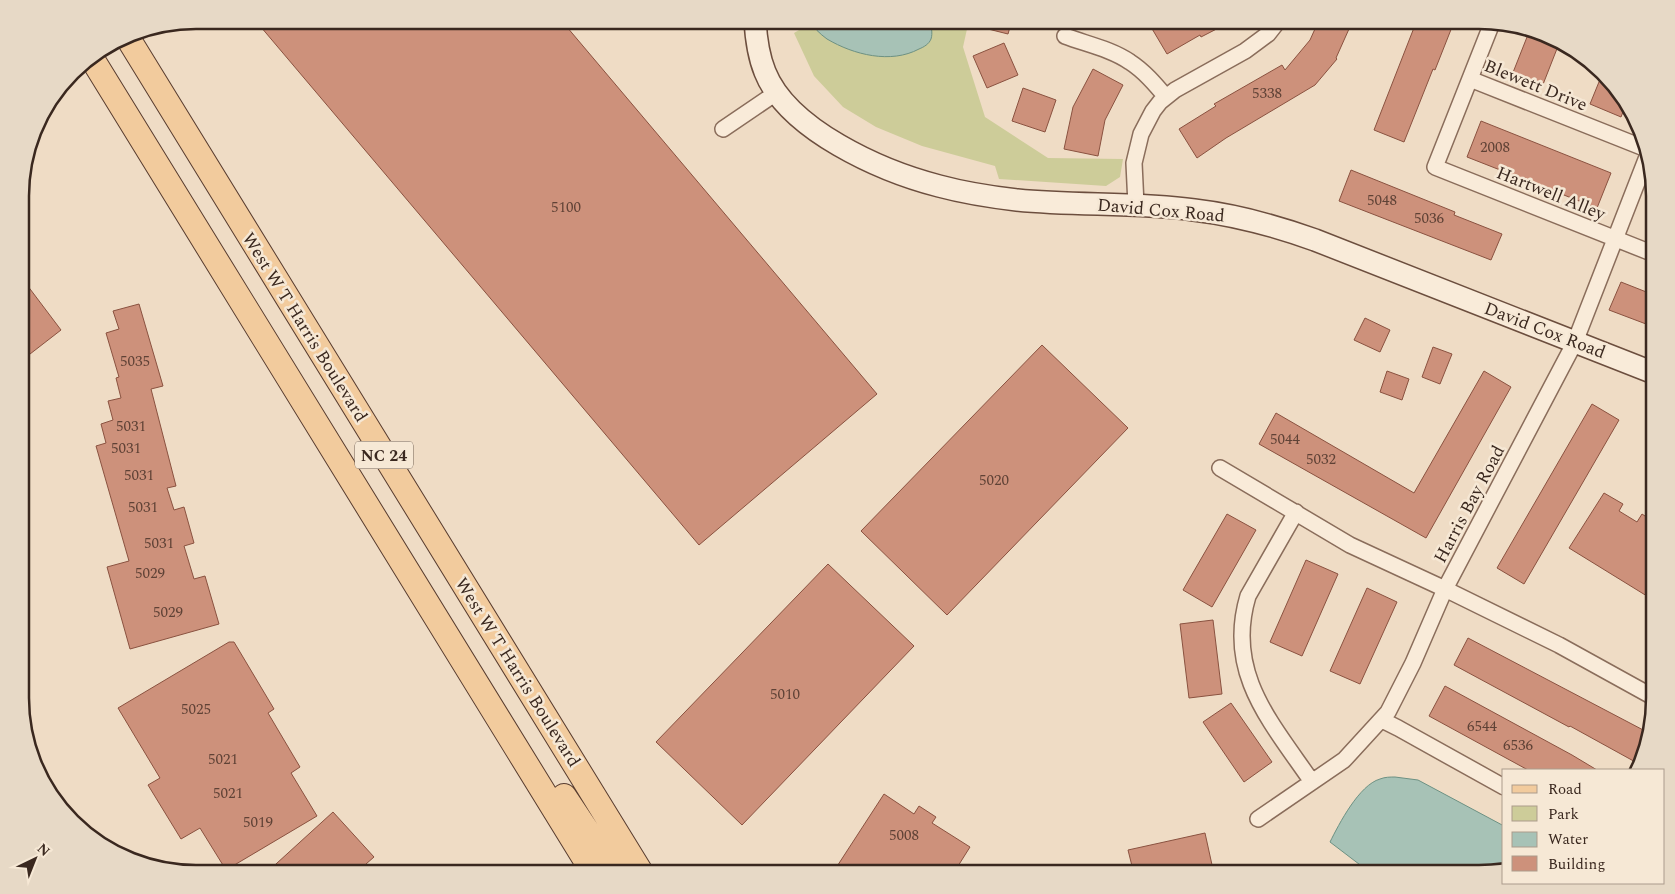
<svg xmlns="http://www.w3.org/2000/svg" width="1675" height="894" font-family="Spectral,serif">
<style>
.green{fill:#cdcc99}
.water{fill:#a7c2b6;stroke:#6d9183}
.building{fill:#cd917b;stroke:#8a5240}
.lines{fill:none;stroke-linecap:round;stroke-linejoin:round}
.street-casing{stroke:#8a6d5b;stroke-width:18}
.secondary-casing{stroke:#6c4e3e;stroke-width:24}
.primary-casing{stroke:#583c2f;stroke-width:26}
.street{stroke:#f9ebd9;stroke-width:15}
.secondary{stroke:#f9ebd9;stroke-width:21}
.primary{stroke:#f2cb9d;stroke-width:24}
.labels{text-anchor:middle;stroke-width:5;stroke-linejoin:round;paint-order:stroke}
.number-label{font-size:15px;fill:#5f4236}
.shield{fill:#f6e8d5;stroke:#726256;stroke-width:1}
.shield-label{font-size:16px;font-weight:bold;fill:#3a281f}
.street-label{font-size:18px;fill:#3a281f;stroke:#f6e8d5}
.rim{fill:none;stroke:#3a281f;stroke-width:2.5}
</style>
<rect width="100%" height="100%" fill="#efdcc5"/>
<path class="green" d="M816,20H969L963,47L985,117L1048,158L1123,159L1120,177L1106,186L999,179L995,166L922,146L876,127L843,107L814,76L794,33Z"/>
<path class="water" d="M808,20H930C931,26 933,33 931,39C929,44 924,47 919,49C891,64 854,55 827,39C820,34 813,27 808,20Z
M1395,777L1418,780L1504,826V869L1490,874H1372L1330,842C1339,824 1359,785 1380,779C1385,777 1390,777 1395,777Z"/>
<path class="building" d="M255,20H561L877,394L699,545Z
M968,20H1012L1008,34L968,24Z
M1162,20H1234L1201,37L1200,35L1167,54L1151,27Z
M1319,20H1353L1336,58L1337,59L1315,85L1226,138L1197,158L1179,129L1216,106L1214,104L1282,65L1285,70L1310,40Z
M1417,20H1453L1450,26L1452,27L1435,70L1433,69L1404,142L1374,130Z
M1529,32L1557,38L1560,41L1542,87L1512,75Z
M1004,43L1018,75L987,88L973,56Z
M1093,69L1123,85L1105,120L1098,156L1064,149L1073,107Z
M1601,77L1625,98L1627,102L1621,117L1590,104Z
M1023,88L1056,100L1045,132L1012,121Z
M1481,121L1611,173L1597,208L1467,157Z
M1351,170L1455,212L1454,215L1502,234L1491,260L1339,201Z
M21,277L61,330L21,361Z
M1621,282L1654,295V327L1609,310Z
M139,304L163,386L151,389L176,486L167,488L174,510L184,507L194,543L184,546L194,579L205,576L219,624L130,649L107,567L129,561L96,446L106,443L101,424L113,420L108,401L121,398L116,378L119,377L106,333L119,329L113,311Z
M1365,318L1390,330L1380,352L1354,340Z
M1042,345L1128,428L947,615L861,531Z
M1433,347L1452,354L1440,384L1422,377Z
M1387,371L1409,379L1402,400L1380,392Z
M1484,371L1511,387L1426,538L1259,444L1276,413L1414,493Z
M1592,404L1619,420L1524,584L1497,568Z
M1604,493L1623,504L1619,511L1637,522L1642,514L1654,522L1655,601L1569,548Z
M1227,514L1256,530L1212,607L1183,590Z
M1306,560L1338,574L1302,656L1270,642Z
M828,564L914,646L742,825L656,742Z
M1367,588L1397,602L1360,684L1330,671Z
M1213,620L1222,694L1189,698L1180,624Z
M1468,638L1647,732L1639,764L1570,726L1569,727L1454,665Z
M229,642H234L274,709L268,713L300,767L291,773L317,816L226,870L200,828L181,839L148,785L160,778L118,708Z
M1445,686L1572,755L1597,770H1528L1429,716Z
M1231,703L1272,762L1244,782L1203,722Z
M884,794L914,814L919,806L936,817L932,823L970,847L953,874H832Z
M333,812L374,857L366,864L375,874H265Z
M1205,833L1214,874H1134L1128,850Z"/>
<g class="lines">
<defs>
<path id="street" d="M1492,23L1435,167L1654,254
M1065,36C1086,44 1111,49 1130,62C1144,71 1155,84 1166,97
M1470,79L1644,148
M723,129L776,93
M1136,205L1134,163L1141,134L1153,111L1160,102L1175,90L1245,51L1268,34L1279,20
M1220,468L1350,545L1445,589L1559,645L1655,698
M1296,512L1248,596C1225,673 1271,722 1312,782
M1382,720L1398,728L1504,787
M1258,819L1344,760L1388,712L1413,663L1445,589L1575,342L1647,157"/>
<path id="secondary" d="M755,20C756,38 758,55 765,72C788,130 881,171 939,186C965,193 991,197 1017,200C1076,206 1136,202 1194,210C1236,215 1276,226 1315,240L1654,373"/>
<path id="primary" d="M126,35L642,874
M91,57L594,874
M564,796L616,874"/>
</defs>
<use href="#street" class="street-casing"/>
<use href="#secondary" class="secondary-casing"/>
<use href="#primary" class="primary-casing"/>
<use href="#street" class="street"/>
<use href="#secondary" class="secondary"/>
<use href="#primary" class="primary"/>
</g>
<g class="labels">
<g class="number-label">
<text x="1267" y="98">5338</text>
<text x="1495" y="152">2008</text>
<text x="1382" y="205">5048</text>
<text x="566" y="212">5100</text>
<text x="1429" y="223">5036</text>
<text x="135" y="366">5035</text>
<text x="131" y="431">5031</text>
<text x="1285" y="444">5044</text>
<text x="126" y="453">5031</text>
<text x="1321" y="464">5032</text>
<text x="139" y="480">5031</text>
<text x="994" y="485">5020</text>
<text x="143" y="512">5031</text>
<text x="159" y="548">5031</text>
<text x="150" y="578">5029</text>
<text x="168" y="617">5029</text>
<text x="785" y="699">5010</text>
<text x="196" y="714">5025</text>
<text x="1482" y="731">6544</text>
<text x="1518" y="750">6536</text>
<text x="223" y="764">5021</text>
<text x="228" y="798">5021</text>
<text x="258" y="827">5019</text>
<text x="904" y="840">5008</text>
</g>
<rect class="shield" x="355" y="441.5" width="58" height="27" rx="4"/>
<g class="shield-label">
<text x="384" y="461">NC 24</text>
</g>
<g class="street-label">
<text transform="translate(1536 85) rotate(22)" y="6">Blewett Drive</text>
<text transform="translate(1551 193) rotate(22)" y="6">Hartwell Alley</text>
<text transform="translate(1161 210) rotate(5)" y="6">David Cox Road</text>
<text transform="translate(305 327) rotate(58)" y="6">West W T Harris Boulevard</text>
<text transform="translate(1545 330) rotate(21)" y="6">David Cox Road</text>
<text transform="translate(1469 504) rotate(-62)" y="6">Harris Bay Road</text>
<text transform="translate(518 672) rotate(58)" y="6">West W T Harris Boulevard</text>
</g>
</g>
<path d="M0 0H1675V894H0ZM196 29H1479A167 167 0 0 1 1646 196V698A167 167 0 0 1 1479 865H196A167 167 0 0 1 29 698V196A167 167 0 0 1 196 29Z" fill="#e7d9c6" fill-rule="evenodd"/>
<path class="rim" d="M196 29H1479A167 167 0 0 1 1646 196V698A167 167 0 0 1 1479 865H196A167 167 0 0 1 29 698V196A167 167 0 0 1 196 29Z"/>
<rect x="1502" y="769" width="162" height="115" fill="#f6e8d5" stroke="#ab9b8c"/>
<rect x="1512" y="785" width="25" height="8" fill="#f2cb9d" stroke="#ab9b8c"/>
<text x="1548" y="794" font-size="15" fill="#3a281f">Road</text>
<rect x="1512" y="806" width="25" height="15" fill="#cdcc99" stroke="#ab9b8c"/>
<text x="1548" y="819" font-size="15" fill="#3a281f">Park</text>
<rect x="1512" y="832" width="25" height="15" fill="#a7c2b6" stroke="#ab9b8c"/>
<text x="1548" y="844" font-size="15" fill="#3a281f">Water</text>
<rect x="1512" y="856" width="25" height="15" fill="#cd917b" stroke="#ab9b8c"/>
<text x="1548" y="869" font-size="15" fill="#3a281f">Building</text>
<g transform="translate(35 859) rotate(43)" stroke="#f6e8d5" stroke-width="4" paint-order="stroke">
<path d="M0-4L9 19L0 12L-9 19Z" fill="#3a281f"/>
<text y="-8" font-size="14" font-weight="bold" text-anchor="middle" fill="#3a281f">N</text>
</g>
</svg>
